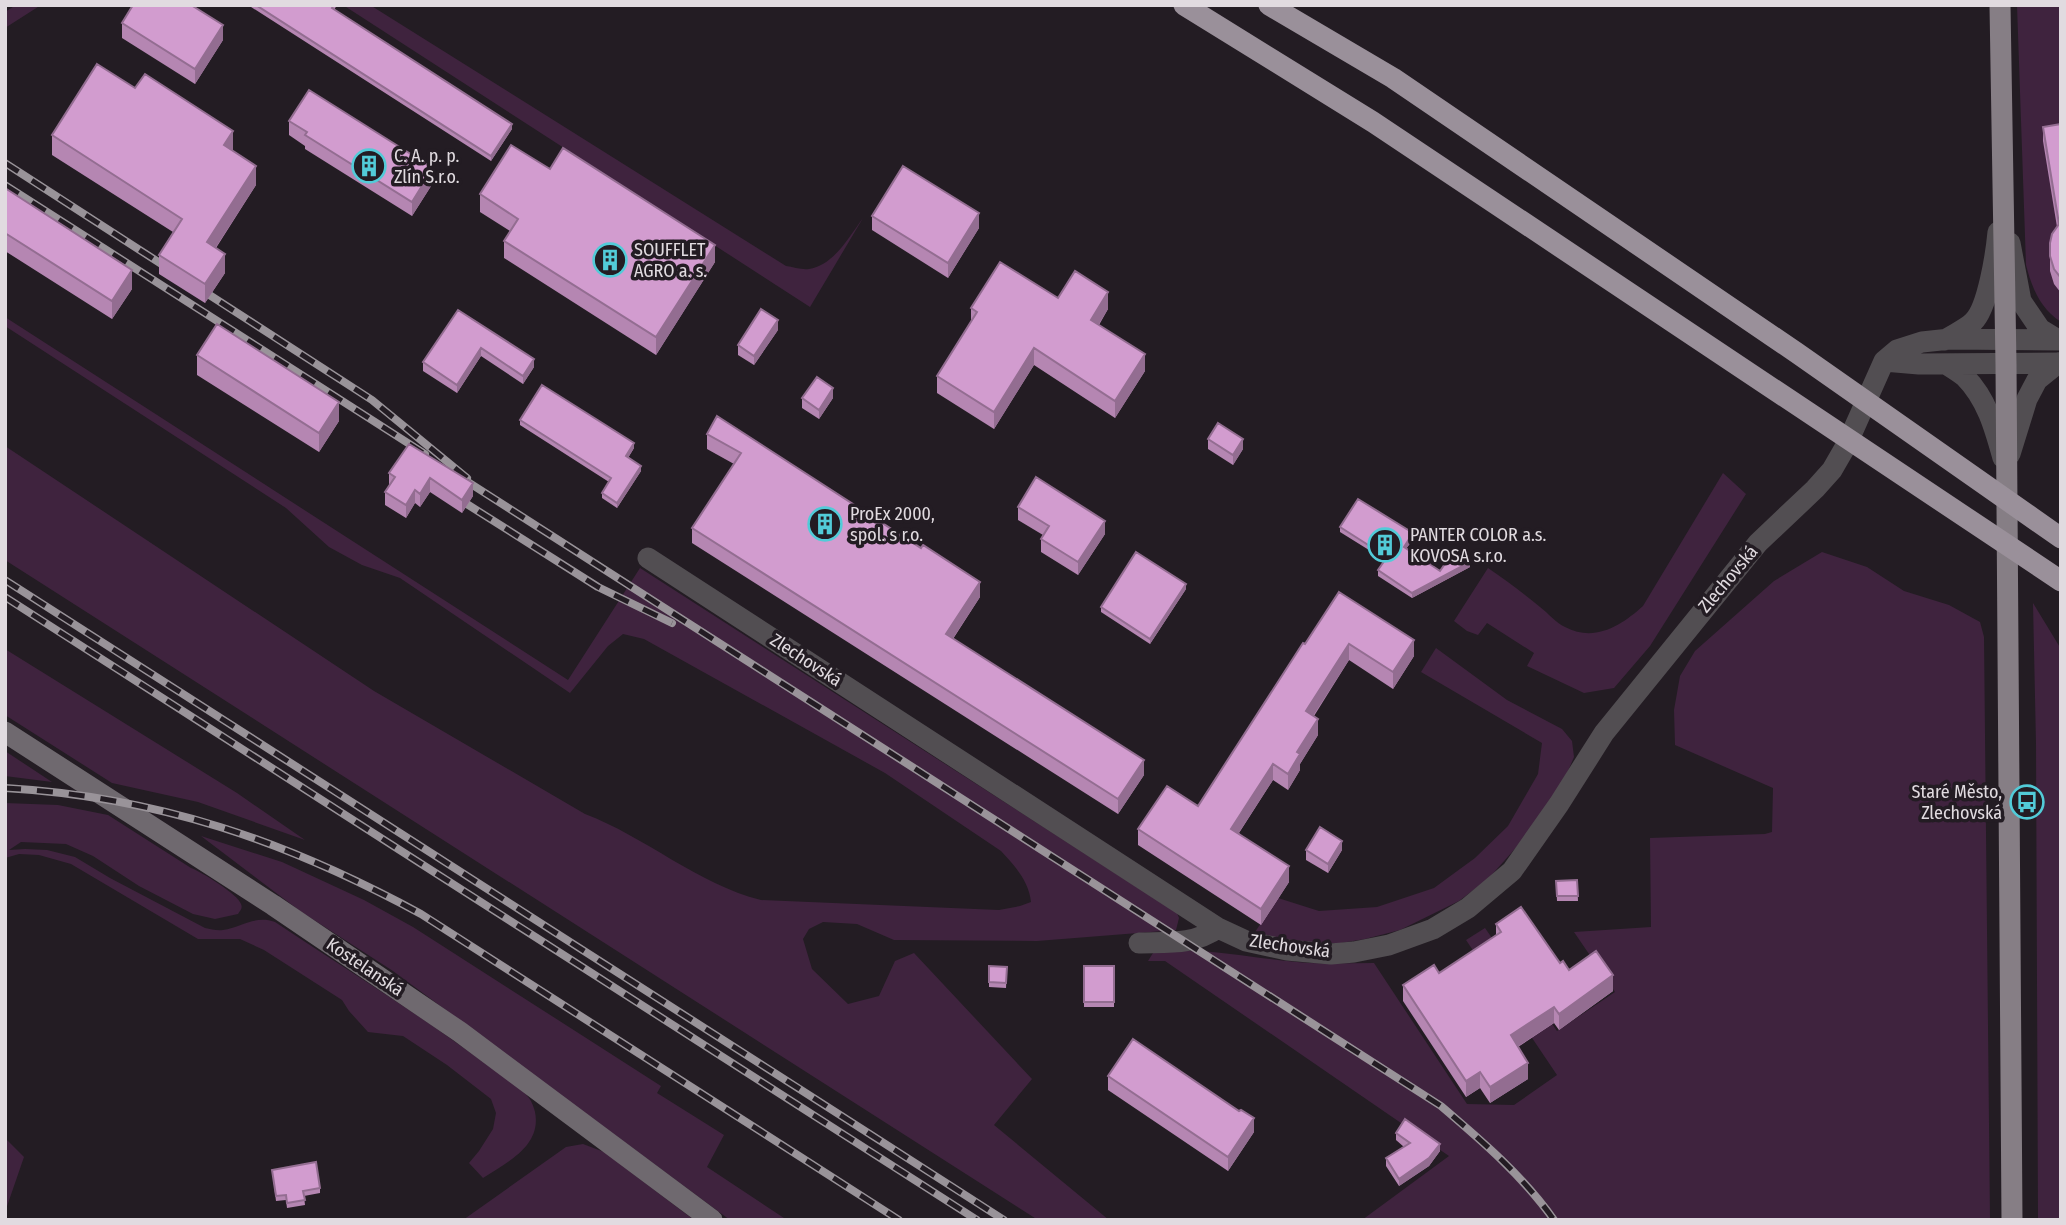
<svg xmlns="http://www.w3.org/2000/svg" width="2066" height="1225" font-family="'Fira Sans Condensed',sans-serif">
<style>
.green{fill:#3f233e}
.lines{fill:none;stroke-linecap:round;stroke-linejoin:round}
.minor{stroke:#524e52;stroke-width:21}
.secondary{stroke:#6f696f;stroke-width:21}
.primary{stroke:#867e85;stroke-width:21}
.motorway{stroke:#9a909a;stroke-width:21}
.rail-casing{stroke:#999399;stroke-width:8}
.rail{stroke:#231c23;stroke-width:5;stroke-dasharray:16;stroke-linecap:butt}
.wall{fill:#b586b2}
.shaded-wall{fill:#936d91}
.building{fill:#d29ccf;stroke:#936d91;stroke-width:2}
.labels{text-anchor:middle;stroke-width:7;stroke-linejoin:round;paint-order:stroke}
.poi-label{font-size:18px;fill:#e1dbe0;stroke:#231c23;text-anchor:start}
.street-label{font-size:18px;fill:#e1dbe0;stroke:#231c23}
</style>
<rect width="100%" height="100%" fill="#231c23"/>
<path class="green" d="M16,5H41L5,28V12Z
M343,5H370L786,266C793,267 802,270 809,269C834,265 849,237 863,218L810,307Z
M2017,5H2061V322C2040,308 2032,288 2026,265Z
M5,317L568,680L640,568L1177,913L1179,918L1176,930L1037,941L894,940L857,924L823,922L809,929L803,939L812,969L848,1004L879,996L895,961L914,953L1032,1079L994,1125L1109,1220H1038L5,560V446L374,691L585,814C646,837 697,884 761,900L999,910L1020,906L1031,902C1029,881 1014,865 1001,851L885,773L644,639L623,634L608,646L570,693L400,578L362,565L329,547L286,508L5,326Z
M1723,473L1746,494L1650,646L1614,688L1584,693L1527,666L1534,653L1487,623L1478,635L1467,631L1454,621L1488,568C1506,580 1523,593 1540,607C1548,613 1556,623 1565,627C1595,643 1622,625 1643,606Z
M1822,552L1867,567L1904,591L1949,605L1980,622L1984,637L1990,1220H1362L1449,1156L1165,961H1148L1153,953C1204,945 1257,960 1309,963C1330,964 1352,963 1374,963L1467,1104L1514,1105L1557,1075L1466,940L1485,928L1557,1031L1615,992L1574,932L1651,927L1650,838L1765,834L1772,832L1773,788L1675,745L1674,710L1680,676L1695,651L1774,581Z
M2033,603L2061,649V1220H2038L2036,744Z
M1436,648L1507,700L1562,729L1572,741L1574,757L1565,778L1521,842L1488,879L1459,901L1400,930L1365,939L1341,943H1318L1257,936L1255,932L1278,898L1319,911L1377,907L1434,888L1475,858L1508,826L1538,774L1542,743L1421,672Z
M5,649L237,793L305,840L198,802L112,783L5,715Z
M5,751L52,782L5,776Z
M5,803L58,805L108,815L191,868C200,871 239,895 241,904C243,909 240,910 238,914L215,919L193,914L139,886L93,856L66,844L21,842L9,850L25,849L47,850L75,857L110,878L205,928C211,929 217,931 223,930C242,927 255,915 275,922C344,968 416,1012 483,1062C496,1072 519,1085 529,1098C532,1102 534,1108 535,1112C542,1146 506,1163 483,1178L469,1163L479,1151L493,1129L496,1113L491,1099L447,1065L403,1036L368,1032L349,1011L342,1000L264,950L240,939H198L71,864L39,855L19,854L5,858Z
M201,836L282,862L364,900L413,927L661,1086L657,1093L724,1135L707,1167L787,1220H730L393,971L300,911Z
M5,1138L24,1157L5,1212Z
M583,1144L604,1152L694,1220H463L566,1147Z"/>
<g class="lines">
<path class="minor" d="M2010,243L2021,301L2040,329L2058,340
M1945,340C1954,334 1966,329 1973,322C1988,308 1996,253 1998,232
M1884,361L1919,364L2061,363
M1946,364C1952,368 1959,372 1965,377C1987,399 1995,429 2003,458
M2010,454L2027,399L2037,380L2058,363
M648,558L1218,928L1246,941L1287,950L1331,954L1354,952L1389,945L1433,929L1468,908L1512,871L1559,804L1604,733L1758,543L1815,489L1832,470L1847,444L1884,361L1897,350L1922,342L1950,339L2061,340
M1139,943C1167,942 1194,945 1218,928"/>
<path class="secondary" d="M5,732L273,905L460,1032L712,1220"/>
<path class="primary" d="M2000,5L2006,364L2012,1220"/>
<path class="motorway" d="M1184,5L1373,122L2061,581
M1269,5L1393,78L1797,353L2061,538"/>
<defs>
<path id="rail" d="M5,163L372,400L467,478
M5,185L425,454
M457,475L1441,1106C1482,1141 1523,1176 1554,1220
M451,494L598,587L672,623
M5,580L1004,1220
M5,597L977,1220
M5,788C159,797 286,841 421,914L899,1220"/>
</defs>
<use href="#rail" class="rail-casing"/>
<use href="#rail" class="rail"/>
</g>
<path class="wall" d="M248,5H337L334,10L512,129L491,161Z
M122,23L223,40L195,84L122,38Z
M289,121L433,183L412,216L305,149V146L289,135Z
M2061,124V293L2054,284L2050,271V243L2057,227L2043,141V127Z
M52,135L233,150V151L256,185L216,248L225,273L205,303L159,274V255L173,232L52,155Z
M550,169L715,262L656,355L504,258V241L510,231L480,212V194Z
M5,188L132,289L112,319L5,251Z
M872,216L979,228L948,278L872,230Z
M1058,298L1108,309L1099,325L1145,371L1115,418L1034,365L994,429L937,393V376L971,322V308Z
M458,310L534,367L523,384L481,356L457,393L423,371V362Z
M778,330L754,365L738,355V345Z
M197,355L339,421L319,452L197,375Z
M802,398H833L819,419L802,408Z
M717,416L980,597L953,639L1144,775L1118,814L692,543V528L734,464L707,449V434Z
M520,420L634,448L628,458L641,471L617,508L602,498V493L609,482L520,425Z
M1208,439L1243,449L1233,465L1208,449Z
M409,444L473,496L462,513L430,492L420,507L415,503L406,518L385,505V492L389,486V473Z
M1018,507L1105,534L1078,575L1041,552V539L1043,535L1018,520Z
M1340,527L1413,539L1406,549L1440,571L1470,567L1412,598L1378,576V570L1385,560L1340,532Z
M1186,589L1150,644L1101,612V607Z
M1339,592L1414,656L1393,689L1349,660L1314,716L1318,735L1300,764V770L1288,790L1273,780L1239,833L1289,882L1261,925L1138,845V829L1198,806Z
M1306,850H1342L1328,873L1306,860Z
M1577,880L1578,901H1557L1556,881Z
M1496,924L1569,970L1613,991L1559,1030L1554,1023L1518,1047L1528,1079L1490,1103L1480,1088L1466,1097L1403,1001V985L1439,973L1496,936Z
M989,966L1007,967L1006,988L989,987Z
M1084,966H1114V1007H1084Z
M1108,1076L1254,1132L1228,1171L1108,1090Z
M1396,1133L1440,1151L1429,1166L1399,1186L1386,1166V1158L1404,1147L1396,1140Z
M272,1170L320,1188V1193L304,1196L305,1205L287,1208L286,1200L276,1201Z"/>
<path class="shaded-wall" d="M223,25V40L195,84V69Z
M512,124V129L491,161V156Z
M233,131V150L224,165V145Z
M256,166V185L207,261V242Z
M433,168V183L412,216V202Z
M979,213V228L948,278V263Z
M715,245V262L656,355V337Z
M225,254V273L205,303V284Z
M132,270V289L112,319V301Z
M1108,292V309L1091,337V320Z
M778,320V330L754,365V356Z
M481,348V356L457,393V385Z
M1034,348V365L994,429V412Z
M1145,354V371L1115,418V401Z
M534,359V367L523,384V376Z
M833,388V398L819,419V410Z
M339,402V421L319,452V433Z
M1243,439V449L1233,465V455Z
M634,443V448L626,461V456Z
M641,466V471L617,508V503Z
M430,478V492L420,507V494Z
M473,483V496L462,513V500Z
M415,490V503L406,518V505Z
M1105,521V534L1078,575V562Z
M1413,533V539L1404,552V547Z
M1470,562V567L1412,598V593Z
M980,582V597L946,649V634Z
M1186,584V589L1150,644V639Z
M1414,640V656L1393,689V672Z
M1349,644V660L1306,727V711Z
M1318,719V735L1300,764V770L1288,790V774L1297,752Z
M1144,760V775L1118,814V799Z
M1273,764V780L1231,845V829Z
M1342,841V850L1328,873V864Z
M1289,866V882L1261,925V909Z
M1613,975V991L1559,1030V1014Z
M1554,1007V1023L1511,1051V1035Z
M1528,1063V1079L1490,1103V1087Z
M1480,1072V1088L1466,1097V1081Z
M1254,1118V1132L1228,1171V1157Z
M1440,1144V1151L1429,1166L1399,1186V1179Z"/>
<path class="building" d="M133,5H191L223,25L195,69L122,23Z
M256,5H334L332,8L512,124L491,156Z
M97,64L135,88L145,74L233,131L224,145L256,166L207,242L225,254L205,284L159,255L182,219L52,135Z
M309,90L433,168L412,202L305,135L307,132L289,121Z
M2061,124V278L2054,269L2050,256V243L2052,234L2059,224L2043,127Z
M511,145L550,169L563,148L715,245L656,337L504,241L518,219L480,194Z
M903,166L979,213L948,263L872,216Z
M5,188L132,270L112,301L5,233Z
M1000,262L1058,298L1075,271L1108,292L1091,320L1145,354L1115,401L1034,348L994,412L937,376L977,312L971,308Z
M761,309L778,320L754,356L738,345Z
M458,310L534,359L523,376L481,348L457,385L423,362Z
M217,324L339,402L319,433L197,355Z
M817,377L833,388L819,410L802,398Z
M542,385L634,443L626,456L641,466L617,503L602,493L611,478L520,420Z
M717,416L921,548L923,545L980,582L946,634L1144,760L1118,799L692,528L741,453L707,434Z
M1218,423L1243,439L1233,455L1208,439Z
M409,444L473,483L462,500L430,478L420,494L415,490L406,505L385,492L395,477L389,473Z
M1036,477L1105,521L1078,562L1041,539L1049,526L1018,507Z
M1358,499L1413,533L1404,547L1440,571L1454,551L1470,562L1412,593L1378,570L1387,557L1340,527Z
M1136,552L1186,584L1150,639L1101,607Z
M1339,592L1414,640L1393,672L1349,644L1306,711L1318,719L1297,752L1300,754L1288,774L1273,764L1231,829L1289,866L1261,909L1138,829L1167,786L1198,806L1303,643L1305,644Z
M1320,827L1342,841L1328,864L1306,850Z
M1577,880L1578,896H1557L1556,881Z
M1521,907L1560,963L1563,961L1569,970L1596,951L1613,975L1559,1014L1554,1007L1511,1035L1528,1063L1490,1087L1480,1072L1466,1081L1403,985L1434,965L1439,973L1501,932L1496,924Z
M989,966L1007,967L1006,983L989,982Z
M1084,966H1114V1002H1084Z
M1133,1039L1239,1111L1241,1110L1254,1118L1228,1157L1108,1076Z
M1405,1119L1440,1144L1429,1158L1399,1179L1386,1158L1410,1143L1396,1133Z
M316,1162L320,1188L303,1191L305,1200L287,1203L286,1195L276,1196L272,1170Z"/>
<defs>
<symbol id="building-ring" viewBox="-11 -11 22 22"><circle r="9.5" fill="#231c23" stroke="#52cbd8" stroke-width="1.5"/><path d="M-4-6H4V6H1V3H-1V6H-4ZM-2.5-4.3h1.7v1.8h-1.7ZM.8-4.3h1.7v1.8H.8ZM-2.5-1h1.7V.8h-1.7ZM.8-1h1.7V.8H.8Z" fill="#52cbd8"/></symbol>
<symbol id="bus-ring" viewBox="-11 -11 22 22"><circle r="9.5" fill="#231c23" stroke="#52cbd8" stroke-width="1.5"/><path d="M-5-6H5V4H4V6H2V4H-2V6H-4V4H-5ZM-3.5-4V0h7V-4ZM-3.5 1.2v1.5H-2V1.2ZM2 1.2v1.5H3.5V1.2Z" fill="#52cbd8"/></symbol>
</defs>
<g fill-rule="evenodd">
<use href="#building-ring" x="350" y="147" width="38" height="38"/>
<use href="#building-ring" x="591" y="241" width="38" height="38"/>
<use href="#building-ring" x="806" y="505" width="38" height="38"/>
<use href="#building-ring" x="1366" y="526" width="38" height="38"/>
<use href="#bus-ring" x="2008" y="783" width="38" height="38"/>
</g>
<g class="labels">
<g class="poi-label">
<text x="394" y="162">C. A. p. p.<tspan x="394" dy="21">Zlín S.r.o.</tspan></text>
<text x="634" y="256">SOUFFLET<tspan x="634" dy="21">AGRO a. s.</tspan></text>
<text x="850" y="520">ProEx 2000,<tspan x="850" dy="21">spol. s r.o.</tspan></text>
<text x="1410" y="541">PANTER COLOR a.s.<tspan x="1410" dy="21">KOVOSA s.r.o.</tspan></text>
<text x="2002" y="798" text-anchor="end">Staré Město,<tspan x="2002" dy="21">Zlechovská</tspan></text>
</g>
<g class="street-label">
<text transform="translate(1728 579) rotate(-50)" y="6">Zlechovská</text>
<text transform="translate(806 660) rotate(33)" y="6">Zlechovská</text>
<text transform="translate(1290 946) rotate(8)" y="6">Zlechovská</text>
<text transform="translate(365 967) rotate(34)" y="6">Kostelanská</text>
</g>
</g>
<rect width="2066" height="1225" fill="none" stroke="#e1dbe0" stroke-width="14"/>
</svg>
